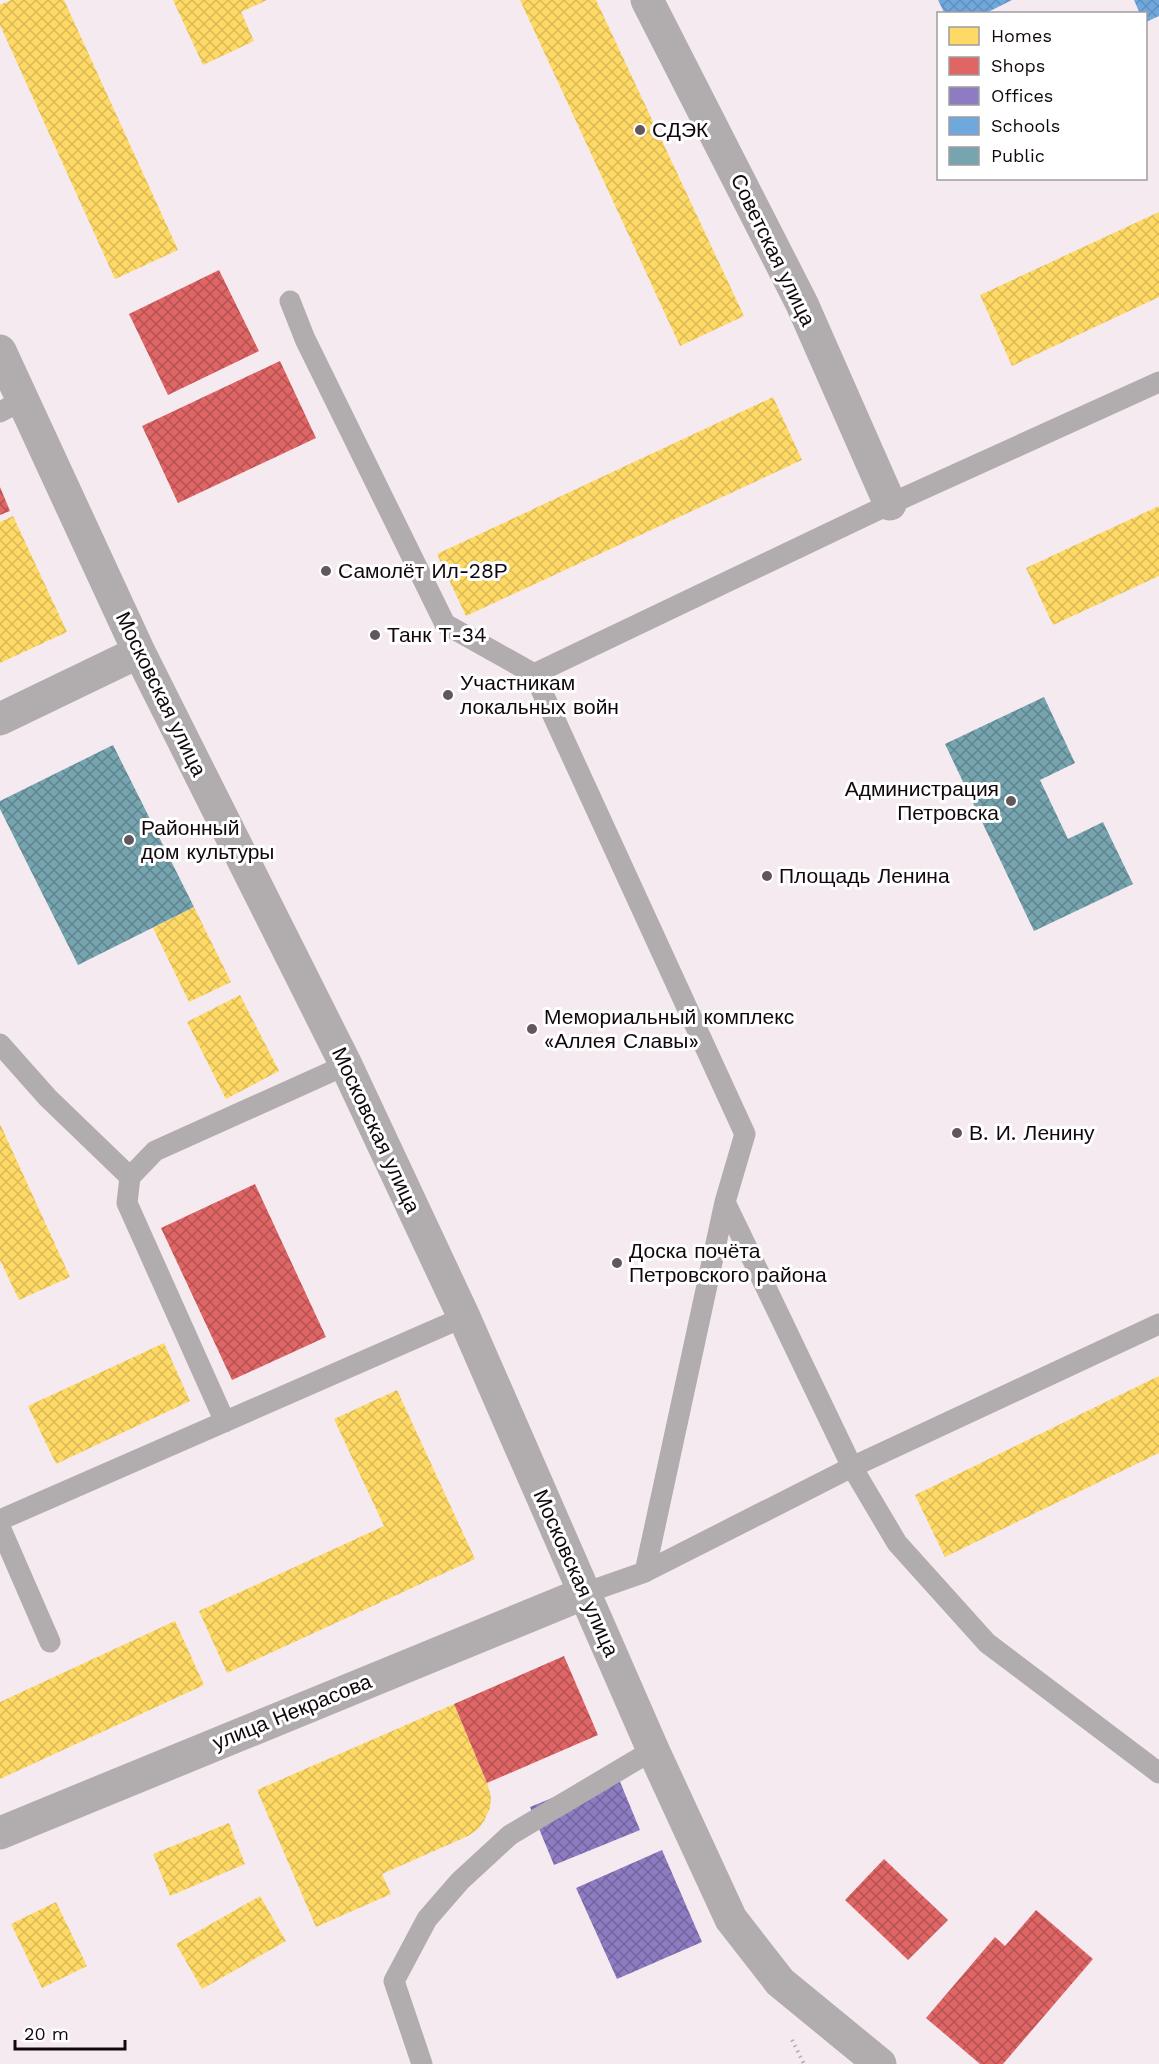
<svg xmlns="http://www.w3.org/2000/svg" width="1159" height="2064" font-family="'Work Sans',sans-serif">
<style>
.homes{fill:url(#homes-cross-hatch)}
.shops{fill:url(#shops-cross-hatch)}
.offices{fill:url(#offices-cross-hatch)}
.schools{fill:url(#schools-cross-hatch)}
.public{fill:url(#public-cross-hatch)}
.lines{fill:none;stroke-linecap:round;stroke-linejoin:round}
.path{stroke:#b3acb0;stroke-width:4;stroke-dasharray:1.5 4.5;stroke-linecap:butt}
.service{stroke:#b1acae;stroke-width:21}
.minor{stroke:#b1acae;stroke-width:33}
.poi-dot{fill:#61575d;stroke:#fff;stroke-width:2}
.labels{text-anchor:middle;stroke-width:6;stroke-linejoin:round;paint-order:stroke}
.poi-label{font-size:21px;fill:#11080e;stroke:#fff;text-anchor:start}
.street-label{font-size:21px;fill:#11080e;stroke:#fff}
</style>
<defs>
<pattern id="homes-cross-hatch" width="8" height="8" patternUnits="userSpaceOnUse" patternTransform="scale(1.5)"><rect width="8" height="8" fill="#ffd966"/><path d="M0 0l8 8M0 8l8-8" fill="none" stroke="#dab957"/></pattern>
<pattern id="shops-cross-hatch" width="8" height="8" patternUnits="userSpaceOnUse" patternTransform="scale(1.5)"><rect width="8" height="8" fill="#e06666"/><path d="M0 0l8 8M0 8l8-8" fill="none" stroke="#b45252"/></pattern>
<pattern id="offices-cross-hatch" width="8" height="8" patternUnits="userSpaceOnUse" patternTransform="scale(1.5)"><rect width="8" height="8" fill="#8e7cc3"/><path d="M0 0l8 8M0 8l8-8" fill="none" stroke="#73649d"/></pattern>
<pattern id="schools-cross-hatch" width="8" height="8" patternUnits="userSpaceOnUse" patternTransform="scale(1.5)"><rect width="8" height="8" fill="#6fa8dc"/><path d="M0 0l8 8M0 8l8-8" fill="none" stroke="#5f8fbc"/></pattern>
<pattern id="public-cross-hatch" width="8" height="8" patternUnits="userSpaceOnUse" patternTransform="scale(1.5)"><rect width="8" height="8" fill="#76a5af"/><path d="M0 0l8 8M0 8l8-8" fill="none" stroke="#5f848d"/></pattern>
</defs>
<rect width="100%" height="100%" fill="#f6eaf1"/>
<path class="homes" d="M11,0H64L178,250L115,279L0,25V5Z
M173,0H267L241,12L254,41L203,65Z
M520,0H596L744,316L680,346Z
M1159,212V297L1012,366L980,295Z
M773,397L802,460L466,616L437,554Z
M1159,506V576L1053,625L1026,568Z
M13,516L67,632L0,663V522Z
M194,907L231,982L189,1002L153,928Z
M240,995L279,1071L226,1099L187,1022Z
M0,1124L70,1277L19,1300L0,1260Z
M164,1343L190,1401L56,1464L28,1406Z
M1159,1376V1453L945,1557L915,1495Z
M397,1390L475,1559L227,1673L199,1611L384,1526L334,1419Z
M175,1621L204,1685L0,1779V1702Z
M454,1704L487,1783L491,1796L490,1808L484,1821L478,1829L468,1836L382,1874L391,1894L316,1927L257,1790Z
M229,1823L245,1864L170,1896L153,1854Z
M260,1896L286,1941L202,1989L176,1944Z
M56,1902L87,1966L42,1988L11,1924Z"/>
<path class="shops" d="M219,270L259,351L168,395L129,314Z
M280,361L316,438L178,503L142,426Z
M0,487L10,511L0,515Z
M255,1184L326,1337L232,1380L161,1228Z
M564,1656L598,1735L487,1783L454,1704Z
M884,1859L948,1920L908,1960L845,1900Z
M1036,1910L1093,1959L1003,2064H980L926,2018L995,1937L1005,1946Z"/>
<path class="offices" d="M616,1772L640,1830L554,1865L530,1807Z
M662,1850L702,1942L617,1979L576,1888Z"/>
<path class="schools" d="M938,0H1012L984,14H945Z
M1134,0H1159V16L1146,22V14H1140Z"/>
<path class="public" d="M1044,697L1075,763L1040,780L1068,839L1103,822L1133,884L1034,931L945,744Z
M113,745L194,907L78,965L0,809V801Z"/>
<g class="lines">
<path class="path" d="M792,2040L804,2064"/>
<path class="service" d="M290,301L305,339L445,624L534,674L745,1134L725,1202
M0,412L23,400
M534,674L890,504L1159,382
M0,1044L48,1098L130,1177
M225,1422L127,1203L130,1177L155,1151L346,1065
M0,1520L464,1317
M0,1527L50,1642
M645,1572L852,1467L1159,1324
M585,1593L645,1572L725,1202L852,1467L897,1543L987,1643L1159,1773
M422,2064L394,1981L427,1919L460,1881L510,1835L653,1750"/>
<path class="minor" d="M647,0L802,304L890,504
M0,351L139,652L346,1065L464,1317L653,1750L731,1919L780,1982L880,2064
M0,719L139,652
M0,1833L585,1593"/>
</g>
<g class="poi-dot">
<circle cx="640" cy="130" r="6"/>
<circle cx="326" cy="571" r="6"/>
<circle cx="375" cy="635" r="6"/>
<circle cx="448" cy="695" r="6"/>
<circle cx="1011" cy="801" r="6"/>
<circle cx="129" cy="840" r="6"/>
<circle cx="767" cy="876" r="6"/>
<circle cx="532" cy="1029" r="6"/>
<circle cx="957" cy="1133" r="6"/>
<circle cx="617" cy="1263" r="6"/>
</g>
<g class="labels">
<g class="poi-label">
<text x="652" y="137">СДЭК</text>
<text x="338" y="578">Самолёт Ил-28Р</text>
<text x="387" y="642">Танк Т-34</text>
<text x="460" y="690">Участникам<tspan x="460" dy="24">локальных войн</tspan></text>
<text x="999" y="796" text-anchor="end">Администрация<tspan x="999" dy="24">Петровска</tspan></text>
<text x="141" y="835">Районный<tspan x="141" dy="24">дом культуры</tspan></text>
<text x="779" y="883">Площадь Ленина</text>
<text x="544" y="1024">Мемориальный комплекс<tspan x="544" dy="24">«Аллея Славы»</tspan></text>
<text x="969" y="1140">В. И. Ленину</text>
<text x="629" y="1258">Доска почёта<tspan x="629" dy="24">Петровского района</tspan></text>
</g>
<g class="street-label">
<text transform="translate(773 250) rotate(64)" y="7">Советская улица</text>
<text transform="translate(161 694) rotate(64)" y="7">Московская улица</text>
<text transform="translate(376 1130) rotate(65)" y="7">Московская улица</text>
<text transform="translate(576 1573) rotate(66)" y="7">Московская улица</text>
<text transform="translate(292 1712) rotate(-22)" y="7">улица Некрасова</text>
</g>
</g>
<rect x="937" y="12" width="210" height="168" fill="#ffffff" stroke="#a09c9f" stroke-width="1.5"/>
<rect x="949" y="27" width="30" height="18" fill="#ffd966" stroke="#a09c9f" stroke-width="1.5"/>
<text x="991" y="42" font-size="18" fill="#11080e">Homes</text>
<rect x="949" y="57" width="30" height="18" fill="#e06666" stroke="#a09c9f" stroke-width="1.5"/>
<text x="991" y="72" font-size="18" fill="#11080e">Shops</text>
<rect x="949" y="87" width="30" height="18" fill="#8e7cc3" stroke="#a09c9f" stroke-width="1.5"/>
<text x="991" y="102" font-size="18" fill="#11080e">Offices</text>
<rect x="949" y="117" width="30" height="18" fill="#6fa8dc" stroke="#a09c9f" stroke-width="1.5"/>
<text x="991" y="132" font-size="18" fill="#11080e">Schools</text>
<rect x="949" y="147" width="30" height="18" fill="#76a5af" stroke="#a09c9f" stroke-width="1.5"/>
<text x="991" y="162" font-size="18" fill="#11080e">Public</text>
<path d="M15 2040v9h110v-9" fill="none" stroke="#11080e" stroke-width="3"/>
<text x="24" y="2040" font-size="18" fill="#11080e" stroke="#ffffff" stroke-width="4.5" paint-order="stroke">20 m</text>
</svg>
